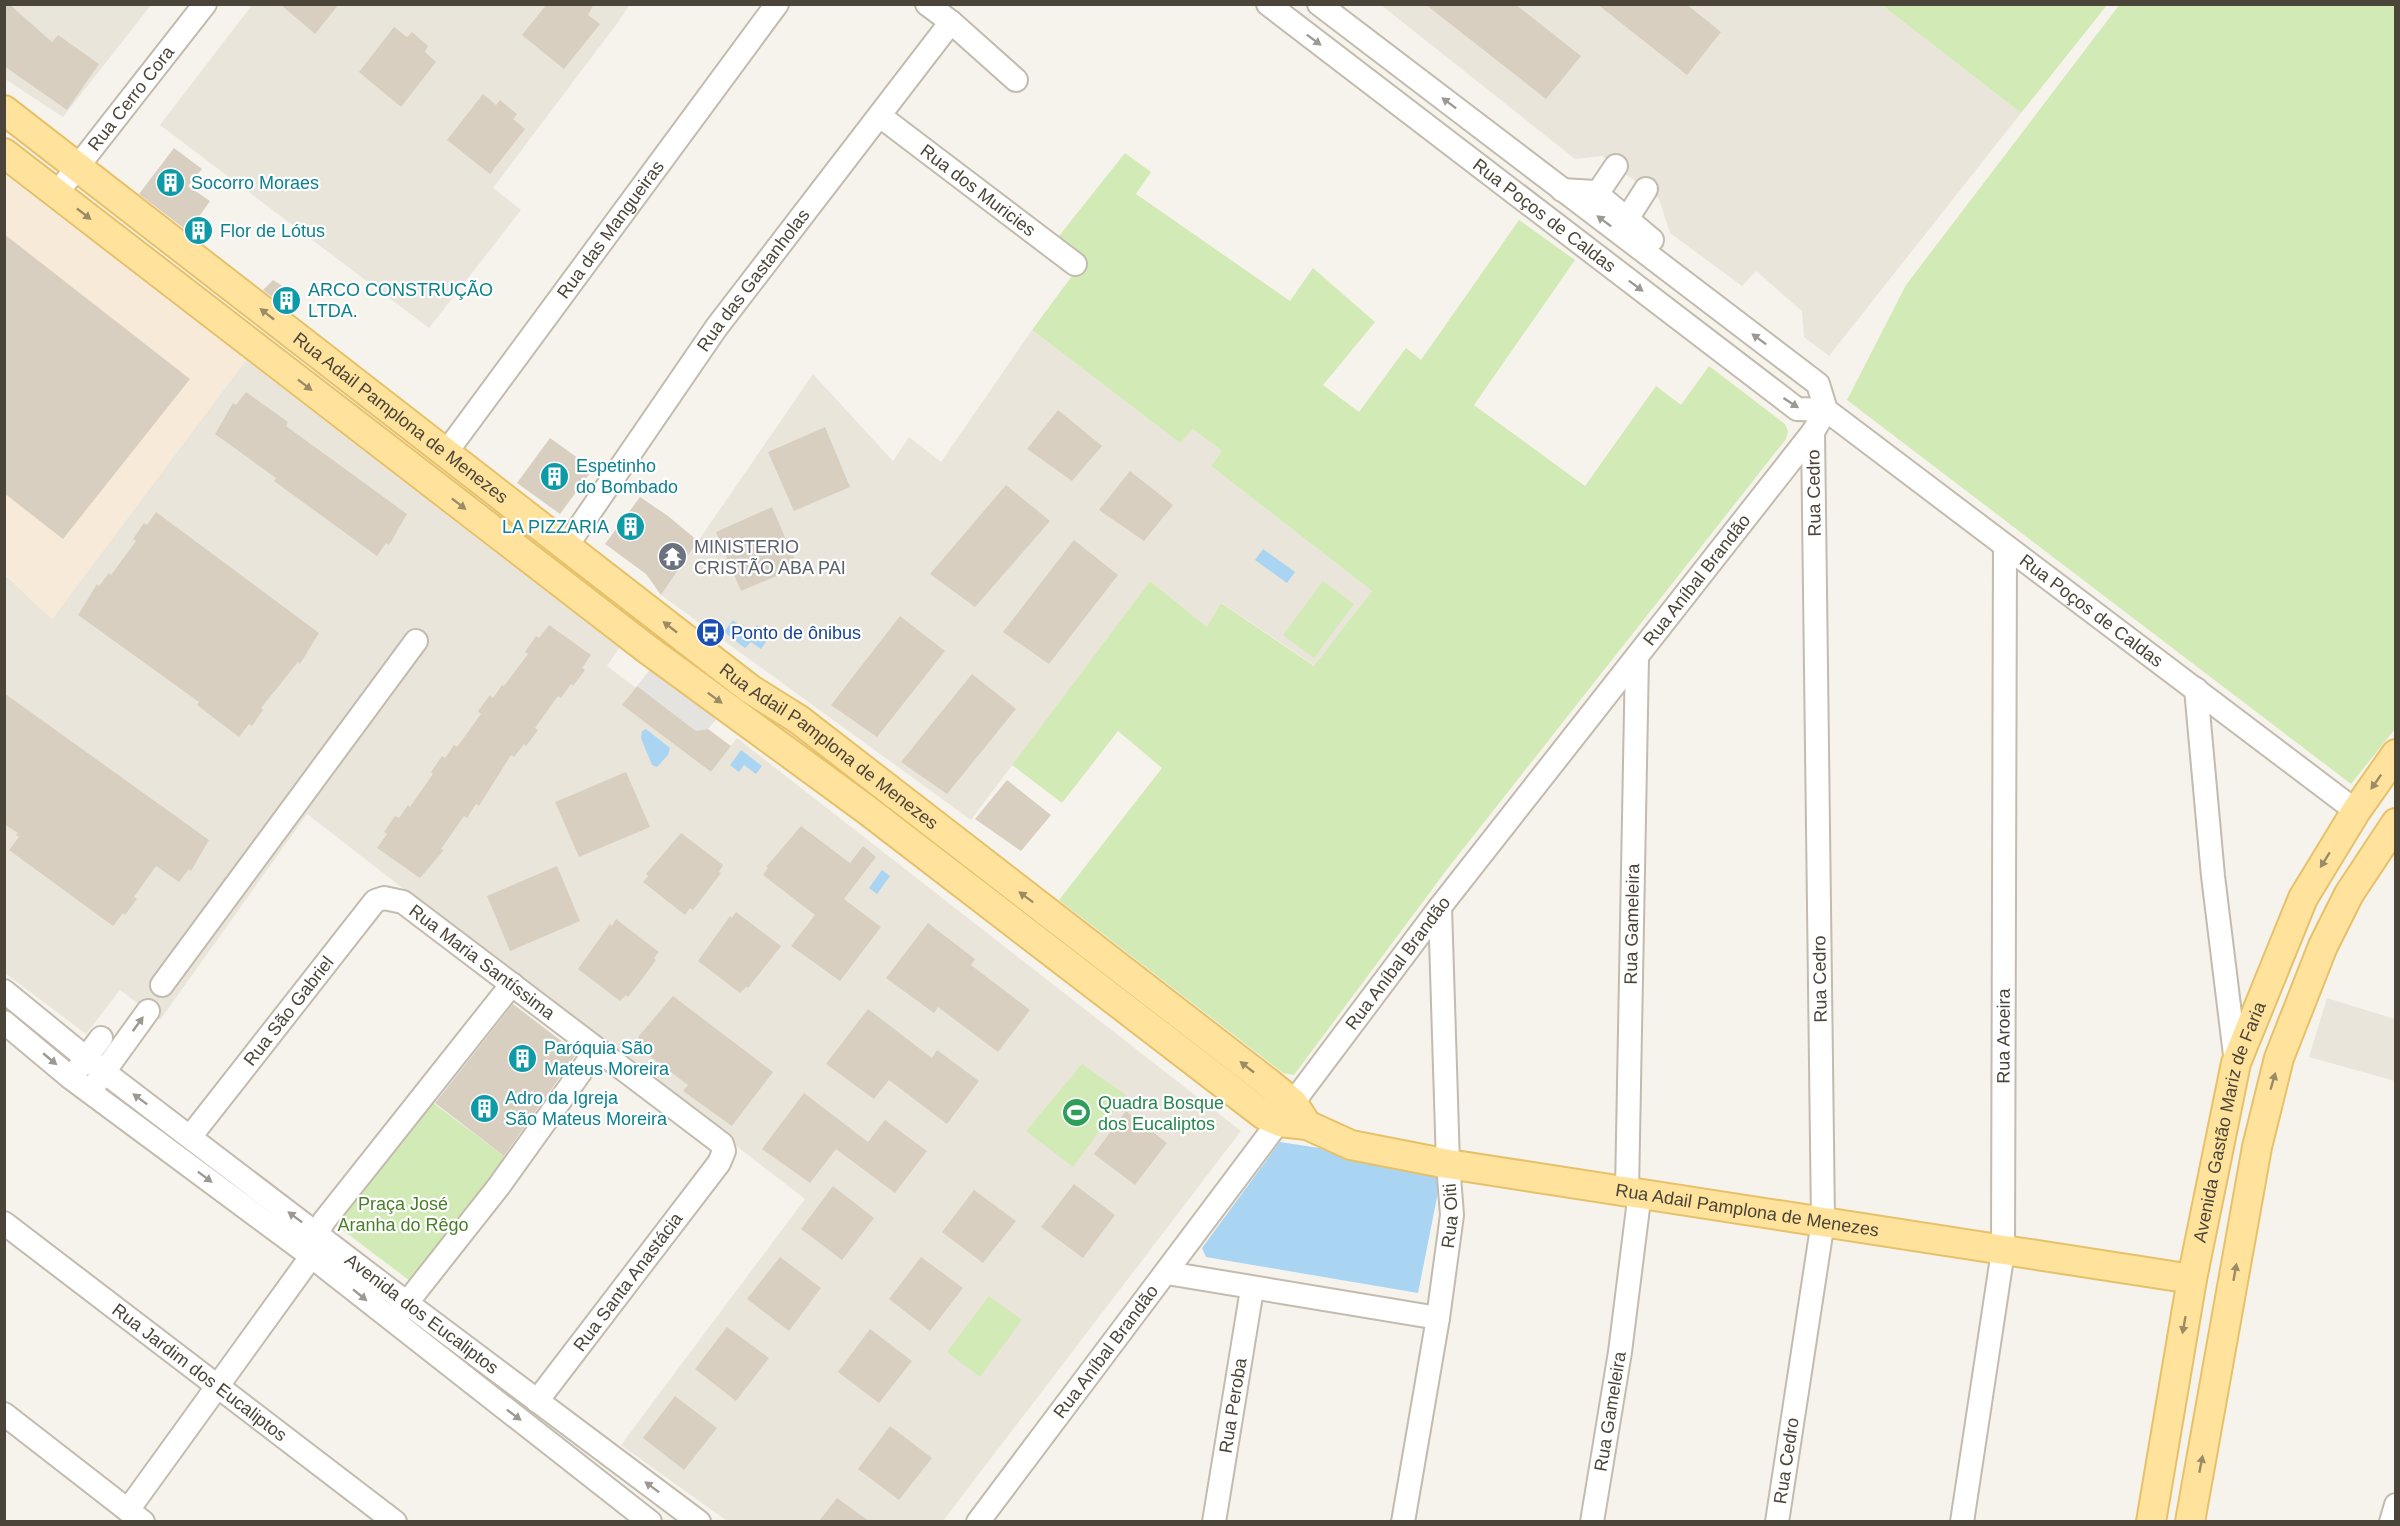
<svg xmlns="http://www.w3.org/2000/svg" width="2400" height="1526" font-family="Helvetica,sans-serif">
<style>
.residential{fill:#eae5da}
.commercial{fill:#f7ead8}
.green{fill:#d2eab5}
.parking{fill:#e5e3e0}
.water{fill:#a9d4f2}
.building{fill:#d8cfc1}
.lines{fill:none;stroke-linecap:round;stroke-linejoin:round}
.minor-casing{stroke:#c2bbae;stroke-width:26}
.major-casing{stroke:#e6c16a;stroke-width:32}
.minor{stroke:#fff;stroke-width:22}
.major{stroke:#ffe39c;stroke-width:28}
.oneway{fill:#9c9892}
.oneway2{fill:#9c8c66}
.labels{text-anchor:middle;stroke-width:4.5;stroke-linejoin:round;paint-order:stroke}
.street-label{font-size:18px;fill:#4b4439;stroke:#fff}
.culture-label{font-size:18px;fill:#0d838f;stroke:#fff;text-anchor:start}
.worship-label{font-size:18px;fill:#5b616d;stroke:#fff;text-anchor:start}
.transit-label{font-size:18px;fill:#164399;stroke:#fff;text-anchor:start}
.leisure-label{font-size:18px;fill:#27864d;stroke:#fff;text-anchor:start}
.park-label{font-size:18px;fill:#4a7f2a;stroke:#fff}
</style>
<rect width="100%" height="100%" fill="#f6f3ec"/>
<path class="residential" d="M4,5H151L63,117L5,79Z
M252,5H629L619,21L493,188L521,210L429,328L160,125Z
M1381,5H1882L2021,113L1829,356L1804,337L1802,311L1756,271L1742,286L1670,233L1659,199L1602,156L1575,159Z
M1032,330L1180,443L1193,429L1222,451L1211,466L1372,591L1315,666L1222,603L1207,627L1150,581L971,820L661,595L813,374L893,461L909,437L941,462Z
M246,360L619,648L607,666L636,688L623,705L711,772L737,738L1241,1131L943,1521H727L621,1445L805,1199L307,814L160,1020L120,990L86,1034L5,973L4,574L52,619Z
M2327,998L2395,1019V1081L2309,1057Z"/>
<path class="commercial" d="M4,174L246,360L52,619L5,574Z"/>
<path class="green" d="M2120,4L2395,5V729L2351,784L1847,400L1906,285Z
M1882,5H2107L2021,113Z
M1125,153L1151,172L1136,194L1290,301L1313,268L1375,322L1323,385L1359,412L1406,348L1421,360L1519,220L1575,260L1474,405L1585,486L1656,386L1681,405L1709,366L1785,424L1788,431L1786,439L1448,868L1294,1075L1283,1073L1059,900L1162,768L1118,731L1062,803L1012,765L1150,581L1207,627L1221,603L1314,666L1372,591L1211,466L1222,451L1193,429L1180,443L1032,330L1086,257L1059,236Z
M1323,581L1354,604L1314,658L1283,635Z
M1082,1064L1126,1095L1073,1167L1026,1131Z
M432,1102L505,1157L419,1275L410,1281L340,1228L338,1219Z
M989,1296L1022,1320L980,1377L947,1352Z"/>
<path class="parking" d="M652,667L718,717L708,729L696,731L637,686Z"/>
<path class="water" d="M1263,549L1295,572L1287,583L1255,560Z
M733,620L750,634L757,625L771,635L761,649L751,642L745,648L724,632Z
M646,729L670,748L668,755L657,767L652,765L641,738L642,731Z
M741,750L762,766L756,774L744,765L739,772L730,765Z
M882,870L890,876L877,894L869,888Z
M1280,1142L1443,1167L1418,1293L1206,1257L1202,1248Z"/>
<path class="building" d="M4,4H9L52,42L58,35L99,64L67,110L4,66Z
M280,4H339L315,34Z
M547,4H594L588,15L600,24L564,69L522,35Z
M1425,4H1515L1581,56L1546,99Z
M1597,4H1686L1721,32L1687,75Z
M394,27L407,37L412,32L428,46L425,52L436,62L401,107L359,72Z
M483,94L496,105L500,100L517,114L513,119L525,129L490,174L447,140Z
M174,148L202,169L188,186L210,201L198,218L212,227L202,242L139,194Z
M4,234L190,379L63,539L4,493Z
M273,280L296,294L285,307L263,290Z
M246,392L288,422L286,426L407,514L389,545L386,543L377,556L274,481L276,478L215,434L233,403L236,405Z
M1058,410L1102,446L1072,481L1027,449Z
M825,427L850,487L794,511L768,452Z
M550,438L593,469L560,514L517,483Z
M1130,471L1173,505L1144,541L1099,510Z
M1006,485L1050,521L975,607L930,574Z
M640,497L668,516L698,541L661,595L646,574L605,544Z
M772,507L798,567L741,591L716,532Z
M156,512L319,633L300,664L298,662L261,708L263,710L252,726L249,724L239,737L197,705L199,702L78,615L97,584L99,586L109,573L111,575L136,541L133,539L144,523L147,525Z
M1074,540L1118,575L1049,664L1003,632Z
M900,616L945,651L877,737L831,705Z
M549,625L591,655L582,668L585,670L573,686L571,684L561,698L558,696L535,728L538,730L526,746L524,744L514,757L511,755L479,806L476,804L467,818L464,816L441,849L444,850L420,878L377,848L387,834L384,832L395,816L399,818L408,805L410,807L433,774L431,772L442,756L445,758L454,745L457,747L481,714L478,711L490,695L493,698L502,685L504,686L528,654L525,652L536,636L539,638Z
M972,674L1016,709L947,794L901,762Z
M637,686L696,731L708,729L731,746L711,772L622,705Z
M4,693L209,840L191,871L189,869L179,882L156,866L134,897L137,899L125,915L123,913L113,926L9,850L19,837L16,835L18,833L4,824Z
M626,772L650,827L579,857L555,802Z
M1007,780L1051,815L1021,851L975,819Z
M801,826L850,863L863,846L876,857L844,899L881,927L840,981L791,946L815,915L763,875L768,868L766,867Z
M681,833L723,865L719,872L721,873L693,910L690,908L685,915L643,882L648,876L646,874Z
M557,866L580,921L510,951L487,896Z
M736,912L781,946L748,988L746,987L740,993L698,961L730,916L732,918Z
M616,919L659,952L654,958L656,960L639,983L628,997L626,995L620,1001L578,969L610,924L612,926Z
M928,923L975,959L971,965L1030,1010L998,1052L938,1007L934,1013L886,978Z
M673,996L773,1072L732,1126L683,1091L688,1085L635,1045L640,1039L638,1037Z
M513,1004L577,1053L504,1156L435,1103Z
M868,1009L932,1058L937,1050L979,1081L947,1124L889,1080L874,1099L826,1064Z
M804,1093L868,1142L885,1120L927,1151L895,1193L836,1149L810,1183L762,1149Z
M1126,1111L1167,1143L1135,1185L1094,1154Z
M1074,1184L1115,1215L1083,1258L1041,1227Z
M833,1186L874,1218L842,1260L801,1229Z
M974,1190L1016,1221L983,1263L942,1232Z
M780,1257L821,1288L789,1331L747,1299Z
M921,1257L963,1288L930,1331L889,1299Z
M727,1327L769,1358L736,1401L695,1369Z
M870,1329L912,1361L879,1403L838,1372Z
M675,1396L717,1428L684,1470L643,1438Z
M890,1426L932,1458L899,1500L858,1469Z
M837,1498L869,1521H819Z"/>
<g class="lines">
<defs>
<g id="minor">
<path d="M927,4L951,22L1016,80"/>
<path id="s1" d="M1268,4L1797,409L1826,410"/>
<path id="s2" d="M1319,4L1818,384L1826,410L2356,811"/>
<path id="s3" d="M880,116L1075,264"/>
<path d="M1562,190L1595,192L1652,240"/>
<path id="s4" d="M57,193L205,4"/>
<path d="M1597,194L1616,166"/>
<path d="M1627,219L1646,189"/>
<path id="s5" d="M445,454L777,4"/>
<path id="s6" d="M566,547L716,328L951,22"/>
<path d="M2196,689L2213,876L2236,1063"/>
<path d="M162,985L416,641"/>
<path id="s7" d="M4,991L86,1058L407,1303L699,1522"/>
<path d="M4,1022L71,1078L311,1256L650,1522"/>
<path d="M78,1069L101,1038"/>
<path d="M96,1083L148,1011"/>
<path id="s8" d="M190,1137L375,901L384,898L403,902L722,1144L724,1151L719,1163L537,1401"/>
<path id="s9" d="M1627,1191L1637,657"/>
<path id="s10" d="M4,1223L395,1522"/>
<path d="M1167,1273L1438,1318"/>
<path d="M398,1314L499,1186L597,1049"/>
<path d="M4,1414L143,1522"/>
<path d="M128,1510L313,1254L314,1239L324,1221L512,984"/>
<path id="s11" d="M978,1522L1440,907L1813,432L1826,410"/>
<path id="s12" d="M1214,1522L1252,1289"/>
<path id="s13" d="M1403,1522L1438,1318L1452,1215L1448,1164L1440,907"/>
<path id="s14" d="M1592,1522L1620,1352L1640,1192"/>
<path id="s15" d="M1777,1522L1823,1221L1813,432"/>
<path id="s16" d="M1962,1522L2003,1251L2005,546"/>
<path d="M2391,1522L2396,1505"/>
</g>
<g id="major">
<path id="s17" d="M4,110L750,689L798,719L1271,1085L1293,1103L1307,1125"/>
<path id="s18" d="M4,153L647,649L867,810L1264,1115L1280,1122L1307,1125L1351,1145L1448,1164L2192,1279"/>
<path id="s19" d="M2151,1522L2192,1279L2236,1063L2303,898L2356,811L2396,754"/>
<path d="M2190,1522L2257,1147L2279,1058L2323,946L2349,894L2396,823"/>
</g>
</defs>
<use href="#minor" class="minor-casing"/>
<use href="#major" class="major-casing"/>
<use href="#minor" class="minor"/>
<use href="#major" class="major"/>
</g>
<defs><path id="oneway-solid" d="M-6-.8H1V-3.2L6.5 0L1 3.2V.8H-6Z" transform="scale(1.5)"/></defs>
<g class="oneway">
<use href="#oneway-solid" transform="translate(1314 40) rotate(37)"/>
<use href="#oneway-solid" transform="translate(1449 103) rotate(-143)"/>
<use href="#oneway-solid" transform="translate(1604 221) rotate(-143)"/>
<use href="#oneway-solid" transform="translate(1636 286) rotate(37)"/>
<use href="#oneway-solid" transform="translate(1759 339) rotate(-143)"/>
<use href="#oneway-solid" transform="translate(1791 403) rotate(33)"/>
<use href="#oneway-solid" transform="translate(138 1024) rotate(-54)"/>
<use href="#oneway-solid" transform="translate(50 1059) rotate(40)"/>
<use href="#oneway-solid" transform="translate(140 1099) rotate(-143)"/>
<use href="#oneway-solid" transform="translate(205 1177) rotate(37)"/>
<use href="#oneway-solid" transform="translate(295 1217) rotate(-143)"/>
<use href="#oneway-solid" transform="translate(360 1295) rotate(39)"/>
<use href="#oneway-solid" transform="translate(514 1415) rotate(37)"/>
<use href="#oneway-solid" transform="translate(652 1487) rotate(-143)"/>
</g>
<g class="oneway2">
<use href="#oneway-solid" transform="translate(84 214) rotate(38)"/>
<use href="#oneway-solid" transform="translate(267 314) rotate(-142)"/>
<use href="#oneway-solid" transform="translate(305 385) rotate(38)"/>
<use href="#oneway-solid" transform="translate(459 504) rotate(38)"/>
<use href="#oneway-solid" transform="translate(670 627) rotate(-142)"/>
<use href="#oneway-solid" transform="translate(715 698) rotate(36)"/>
<use href="#oneway-solid" transform="translate(2376 782) rotate(125)"/>
<use href="#oneway-solid" transform="translate(2325 860) rotate(122)"/>
<use href="#oneway-solid" transform="translate(1026 897) rotate(-143)"/>
<use href="#oneway-solid" transform="translate(1247 1067) rotate(-142)"/>
<use href="#oneway-solid" transform="translate(2273 1081) rotate(-74)"/>
<use href="#oneway-solid" transform="translate(2235 1272) rotate(-80)"/>
<use href="#oneway-solid" transform="translate(2184 1325) rotate(100)"/>
<use href="#oneway-solid" transform="translate(2201 1464) rotate(-79)"/>
</g>
<defs>
<symbol id="building-disc" viewBox="-11 -11 22 22"><circle r="9.5" fill="#0f9aa8" stroke="#fff"/><path d="M-4-6H4V6H1V3H-1V6H-4ZM-2.5-4.3h1.7v1.8h-1.7ZM.8-4.3h1.7v1.8H.8ZM-2.5-1h1.7V.8h-1.7ZM.8-1h1.7V.8H.8Z" fill="#fff"/></symbol>
<symbol id="temple-disc" viewBox="-11 -11 22 22"><circle r="9.5" fill="#6b7280" stroke="#fff"/><path d="M0-6L5-2H3V0L6.5 2.5H4V6H1.5V3h-3V6H-4V2.5H-6.5L-3 0V-2H-5Z" fill="#fff"/></symbol>
<symbol id="bus-disc" viewBox="-11 -11 22 22"><circle r="9.5" fill="#1a4fb4" stroke="#fff"/><path d="M-5-6H5V4H4V6H2V4H-2V6H-4V4H-5ZM-3.5-4V0h7V-4ZM-3.5 1.2v1.5H-2V1.2ZM2 1.2v1.5H3.5V1.2Z" fill="#fff"/></symbol>
<symbol id="stadium-disc" viewBox="-11 -11 22 22"><circle r="9.5" fill="#2e9e5b" stroke="#fff"/><path d="M0-5a6.5 5 0 1 0 0 10a6.5 5 0 1 0 0-10ZM-3.5-1.8h7v3.6h-7Z" fill="#fff"/></symbol>
</defs>
<g fill-rule="evenodd">
<use href="#building-disc" x="154" y="166" width="33" height="33"/>
<use href="#building-disc" x="182" y="214" width="33" height="33"/>
<use href="#building-disc" x="270" y="284" width="33" height="33"/>
<use href="#building-disc" x="538" y="460" width="33" height="33"/>
<use href="#building-disc" x="614" y="510" width="33" height="33"/>
<use href="#temple-disc" x="656" y="540" width="33" height="33"/>
<use href="#bus-disc" x="694" y="616" width="33" height="33"/>
<use href="#building-disc" x="506" y="1042" width="33" height="33"/>
<use href="#building-disc" x="468" y="1092" width="33" height="33"/>
<use href="#stadium-disc" x="1060" y="1096" width="33" height="33"/>
</g>
<g class="labels">
<g class="street-label">
<text dy="6" stroke="none"><textPath href="#s4" startOffset="120">Rua Cerro Cora</textPath></text>
<text dy="6" stroke="none"><textPath href="#s3" startOffset="123">Rua dos Muricies</textPath></text>
<text dy="6" stroke="none"><textPath href="#s1" startOffset="348">Rua Poços de Caldas</textPath></text>
<text dy="6" stroke="none"><textPath href="#s5" startOffset="279">Rua das Mangueiras</textPath></text>
<text dy="6" stroke="none"><textPath href="#s6" startOffset="326">Rua das Gastanholas</textPath></text>
<text dy="6" stroke="none"><textPath href="#s17" startOffset="502">Rua Adail Pamplona de Menezes</textPath></text>
<text transform="translate(1814 493) rotate(-91)" y="6">Rua Cedro</text>
<text dy="6" stroke="none"><textPath href="#s11" startOffset="1185">Rua Aníbal Brandão</textPath></text>
<text dy="6" stroke="none"><textPath href="#s2" startOffset="987">Rua Poços de Caldas</textPath></text>
<text dy="6" stroke="none"><textPath href="#s17" startOffset="1042">Rua Adail Pamplona de Menezes</textPath></text>
<text dy="6" stroke="none"><textPath href="#s9" startOffset="267">Rua Gameleira</textPath></text>
<text dy="6" stroke="none"><textPath href="#s8" startOffset="428">Rua Maria Santíssima</textPath></text>
<text dy="6" stroke="none"><textPath href="#s11" startOffset="699">Rua Aníbal Brandão</textPath></text>
<text transform="translate(1820 979) rotate(-91)" y="6">Rua Cedro</text>
<text dy="6" stroke="none"><textPath href="#s8" startOffset="160">Rua São Gabriel</textPath></text>
<text dy="6" stroke="none"><textPath href="#s16" startOffset="489">Rua Aroeira</textPath></text>
<text dy="6" stroke="none"><textPath href="#s19" startOffset="408">Avenida Gastão Mariz de Faria</textPath></text>
<text dy="6" stroke="none"><textPath href="#s18" startOffset="2080">Rua Adail Pamplona de Menezes</textPath></text>
<text dy="6" stroke="none"><textPath href="#s13" startOffset="310">Rua Oiti</textPath></text>
<text transform="translate(628 1282) rotate(-53)" y="6">Rua Santa Anastácia</text>
<text dy="6" stroke="none"><textPath href="#s7" startOffset="528">Avenida dos Eucaliptos</textPath></text>
<text dy="6" stroke="none"><textPath href="#s11" startOffset="213">Rua Aníbal Brandão</textPath></text>
<text dy="6" stroke="none"><textPath href="#s10" startOffset="246">Rua Jardim dos Eucaliptos</textPath></text>
<text dy="6" stroke="none"><textPath href="#s12" startOffset="118">Rua Peroba</textPath></text>
<text dy="6" stroke="none"><textPath href="#s14" startOffset="112">Rua Gameleira</textPath></text>
<text dy="6" stroke="none"><textPath href="#s15" startOffset="62">Rua Cedro</textPath></text>
</g>
<g class="culture-label">
<text x="191" y="189">Socorro Moraes</text>
<text x="220" y="237">Flor de Lótus</text>
<text x="308" y="296">ARCO CONSTRUÇÃO<tspan x="308" dy="21">LTDA.</tspan></text>
<text x="576" y="472">Espetinho<tspan x="576" dy="21">do Bombado</tspan></text>
<text x="609" y="533" text-anchor="end">LA PIZZARIA</text>
<text x="544" y="1054">Paróquia São<tspan x="544" dy="21">Mateus Moreira</tspan></text>
<text x="505" y="1104">Adro da Igreja<tspan x="505" dy="21">São Mateus Moreira</tspan></text>
</g>
<g class="worship-label">
<text x="694" y="553">MINISTERIO<tspan x="694" dy="21">CRISTÃO ABA PAI</tspan></text>
</g>
<g class="transit-label">
<text x="731" y="639">Ponto de ônibus</text>
</g>
<g class="leisure-label">
<text x="1098" y="1109">Quadra Bosque<tspan x="1098" dy="21">dos Eucaliptos</tspan></text>
</g>
<g class="park-label">
<text x="403" y="1210">Praça José<tspan x="403" dy="21">Aranha do Rêgo</tspan></text>
</g>
</g>
<rect width="2400" height="1526" fill="none" stroke="#4b4439" stroke-width="12"/>
</svg>
